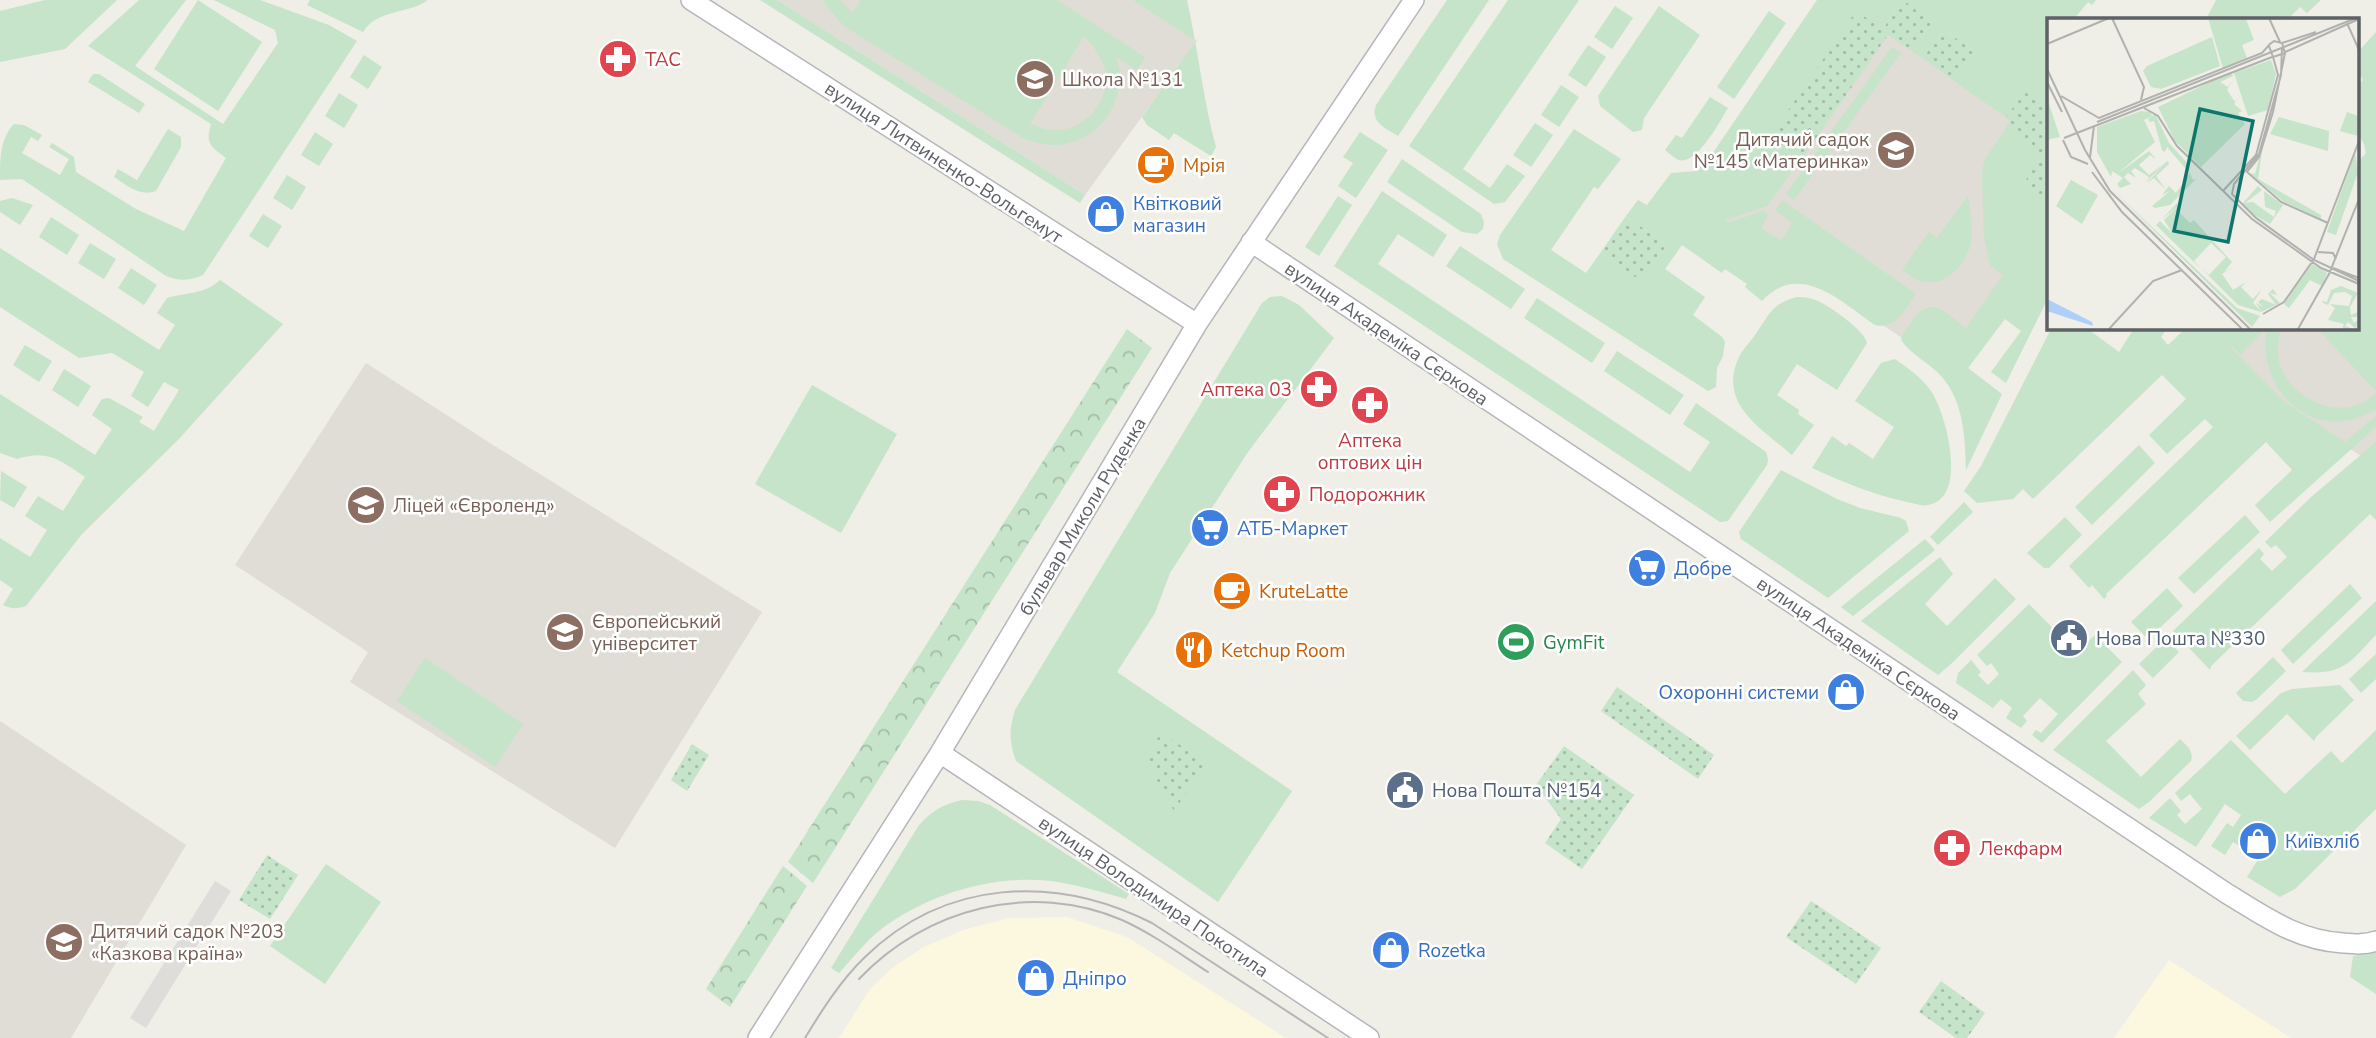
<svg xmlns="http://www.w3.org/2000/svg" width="2376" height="1038" font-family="'Nunito Sans',sans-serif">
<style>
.commercial{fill:#fcf8df}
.industrial{fill:#deddd9}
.education{fill:#dfddd5}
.grass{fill:#c5e4c9;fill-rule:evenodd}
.forest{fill:url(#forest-crowns)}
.park{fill:url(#park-dots)}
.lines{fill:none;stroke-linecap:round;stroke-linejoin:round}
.minor-casing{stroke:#b4b6ba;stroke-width:22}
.minor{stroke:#fff;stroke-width:19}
.tram{stroke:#b4b5b6;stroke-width:2}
.labels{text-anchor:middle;stroke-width:5;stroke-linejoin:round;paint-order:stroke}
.health-label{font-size:19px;fill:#be3a42;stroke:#fff;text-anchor:start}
.education-label{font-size:19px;fill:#785e54;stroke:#fff;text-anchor:start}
.street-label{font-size:19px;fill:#5e6166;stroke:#fff}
.food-label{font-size:19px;fill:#c56008;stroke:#fff;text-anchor:start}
.shop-label{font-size:19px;fill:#366cbe;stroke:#fff;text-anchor:start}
.service-label{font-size:19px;fill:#4e5e75;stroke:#fff;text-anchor:start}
.leisure-label{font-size:19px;fill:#27864d;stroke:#fff;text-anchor:start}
.inset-road{fill:none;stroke:#b1b2af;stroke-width:2}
.view{fill:#0f766e;fill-opacity:0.15;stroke:#0f766e;stroke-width:3.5}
.inset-edge{fill:none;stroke:#5e6166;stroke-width:3.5}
</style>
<defs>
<pattern id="forest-crowns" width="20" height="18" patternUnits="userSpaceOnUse" patternTransform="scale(1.75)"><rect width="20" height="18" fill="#c5e4c9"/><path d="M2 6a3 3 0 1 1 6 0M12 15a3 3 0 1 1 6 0" fill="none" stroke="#a3bca7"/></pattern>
<pattern id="park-dots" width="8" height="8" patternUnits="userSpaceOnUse" patternTransform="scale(1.75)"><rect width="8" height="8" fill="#c5e4c9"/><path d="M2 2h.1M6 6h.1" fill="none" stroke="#a3bca7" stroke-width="1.8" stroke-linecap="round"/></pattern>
</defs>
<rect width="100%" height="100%" fill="#efeee7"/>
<path class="commercial" d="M1067,917L1127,937L1286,1038H839L870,989L892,968L924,947L963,930L1009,918Z
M2169,960L2291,1038H2114Z"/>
<path class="industrial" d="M215,881L231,891L146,1028L130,1018Z"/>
<path class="education" d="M777,0H1132L1197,41L1085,195Z
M1851,0L2049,96V235L1951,371L1705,205Z
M2376,196V466L2283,405L2224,347L2244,327H2357Z
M366,363L493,445L762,612L615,848L350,682L368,652L235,565Z
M0,721L186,845L71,1038H0Z"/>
<path class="grass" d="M45,0H117L65,49L0,62V11Z
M139,0H186L135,66L223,124L278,43L275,30L214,0H260L329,25L357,41L203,275C189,281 180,281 166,276L22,179L0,180C0,158 0,139 14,124L24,125L42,135L38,141L31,137L22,153L60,175L69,159L49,147L52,143L74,157L76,172L136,209L184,231L226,158C211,147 205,144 211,124L88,46Z
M198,0L262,42L218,111L154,69Z
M310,0H428C409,14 377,9 363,32L307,5Z
M760,0H777L1085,195L1080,203Z
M824,0H840L853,13L861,0H1057L1145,57L1137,70L1116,57C1117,63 1121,71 1120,78C1118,116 1090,145 1051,145C1043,145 1033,141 1025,139L844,26L827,7ZM1084,36C1093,45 1104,60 1106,74C1109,104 1082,133 1052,130C1045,130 1037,126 1030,124Z
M1132,0H1187C1198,49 1203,99 1216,147L1211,156L1174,133L1169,140L1147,125L1142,117L1196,41Z
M1447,0H1489L1398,136C1385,128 1370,122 1376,105Z
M1508,0H1579L1463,169L1490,188L1507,164L1525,176L1505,202L1494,204L1409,146Z
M1817,0H2096L2092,5L2088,2L2074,19H2049V110L2025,92L2006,117L1954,81L1974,51L1944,30L1923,58L1912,51L1932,22L1903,1L1882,29L1770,137L1802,158L1767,206L1726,220L1731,222L1763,211L1768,215L1761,228L1781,241L1792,223L1775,210L1782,200L1916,294C1905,309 1896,330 1875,325C1841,302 1800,260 1762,301L1745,287L1747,284L1725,269L1722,273L1682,245L1665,269L1705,297L1693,315L1722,337L1725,342L1723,356L1717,368L1716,387L1708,391L1503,259L1497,244L1500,235L1574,129L1621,159L1598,189L1594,187L1551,250L1586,273L1601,252L1642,281L1667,245L1626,216L1638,200L1647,205L1671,173L1695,171L1706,163Z
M2216,0H2321L2307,13L2300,7L2288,19H2206Z
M1615,6L1633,18L1612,49L1594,37Z
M1659,6L1700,35L1644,118L1642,130L1633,132L1600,106L1598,96Z
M1769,11L1786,23L1734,99L1717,87Z
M2376,32V391L2316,327H2357V163L2366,153L2364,144L2357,132V87L2363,80L2357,70V53Z
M1588,45L1606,57L1586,87L1568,75Z
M1892,47L1901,53L1794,200L1786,194Z
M364,55L382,67L368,89L350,77Z
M93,74H99L145,104L139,113L88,82Z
M1561,85L1579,97L1559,127L1541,115Z
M339,93L358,105L344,128L325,116Z
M1710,97L1728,108C1720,121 1697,165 1679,160C1675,159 1669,153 1665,150L1676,135L1682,138Z
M1535,123L1553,135L1531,167L1513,155Z
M2006,128L2043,156L2024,183L2049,203V296L2006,383L1991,372L2021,331L2005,319L1968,368L2002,394L1966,470C1965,437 1964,403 1942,377C1930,363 1911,355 1901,340C1903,333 1908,327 1912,321C1933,293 1945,313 1966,328L2003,275L1990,265L1984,238L1982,173L1984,161Z
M168,129L181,137V147L156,191C140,197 128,186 114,177L118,169L137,180Z
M315,132L333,144L319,166L301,155Z
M1360,132L1388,150L1356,198L1338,186L1353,163L1343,157Z
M1402,159L1481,214L1484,222L1483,229L1477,234L1462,232L1387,182Z
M287,175L306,187L292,210L273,198Z
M1382,191L1447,235L1433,257L1398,234L1378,264L1690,472L1710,442L1683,424L1696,403L1766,452L1768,459L1767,465L1728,521L1720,522L1334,266Z
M1338,196L1352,205L1319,256L1305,247Z
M1968,196C1970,210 1973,227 1971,241C1967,263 1946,288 1921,281C1915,280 1908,274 1902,270L1929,232L1937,238Z
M12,198L33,205L20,225L0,212V201Z
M263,214L282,226L268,248L249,236Z
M51,217L79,235L67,255L39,237Z
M90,243L116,259L104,279L78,263Z
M1460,246L1525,289L1511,309L1446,266Z
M0,248L159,350L175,325L157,313L167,298C187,292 204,295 220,280L283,324L178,440L82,534L26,606C17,609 11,609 3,605L13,589L0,580V538L30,557L47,530L25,516L38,496L63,511L85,477C60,460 48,449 17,459L0,453V394L95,455L112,429L92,415L102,399L109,398L143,417L139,422L154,431L179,390L164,382L148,407L131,396L144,372L112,353L79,358L0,307Z
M131,268L157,285L144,305L118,288Z
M1282,296L1299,305L1334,338L1248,452L1170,573L1155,613L1117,672L1292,791L1218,902L1016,761C1009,742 1009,729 1015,710L1262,303L1270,297Z
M1797,297C1805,297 1812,298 1820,302C1832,308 1865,331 1867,343L1837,390L1797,364L1777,395L1799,410L1798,414L1814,425L1792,455C1762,429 1717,404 1739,357C1743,349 1750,342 1755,335C1769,315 1772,303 1797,297Z
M1537,298L1605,343L1592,363L1524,318Z
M2052,327H2085L2119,352L2135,327H2164V333L2161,337L2168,345L2187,327H2281C2278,341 2275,357 2282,370C2299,405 2345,422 2376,393V409C2316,447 2255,392 2267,328L2240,355L2232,346L2230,347L2286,403L2345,442L2376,416V427L2270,522L2255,505L2292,470L2266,442L2106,594L2107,596L2104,599L2092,585L2089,588L2069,566L2213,427L2205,419L2167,454L2149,435L2186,399L2162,375L2033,499L2023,489L2013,499L1977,503L1964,491L1981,466Z
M25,345L52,361L39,382L13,365Z
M1617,351L1684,395L1670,415L1604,371Z
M1895,359C1908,368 1922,378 1931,391C1946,413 1969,498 1928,505C1922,507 1914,503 1907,502C1874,495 1843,482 1812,468L1832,436L1846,446L1849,443L1873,459L1894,427L1855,401L1881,363Z
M64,369L91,386L78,407L52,390Z
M812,385L897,434L841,533L755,484Z
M2376,442V520L2370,514L2211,666L2210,670L2173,631L2259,548L2264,554L2260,559L2272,571L2287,557L2276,545L2271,548L2265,542L2310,498Z
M2139,445L2155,463L2092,525L2075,507Z
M1781,470L1837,499L1860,508L1901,518L1906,521L1909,531L1828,598L1741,539L1739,532Z
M1,471L27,487L14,508L0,500Z
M1964,502L1973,512L1938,545L1930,537Z
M2245,515L2260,532L2194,594L2178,578Z
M2065,517L2082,535L2049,568H2044L2027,553Z
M1925,539L1935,550L1853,616L1841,607Z
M1940,557L1953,574L1925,604L1947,626L1995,578L2016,599L1951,664L1938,675L1861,621Z
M2350,584L2362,598L2293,664L2281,650Z
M2167,588L2183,606L2148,639L2131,622Z
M2376,601V635C2349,663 2344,675 2302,672Z
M2029,604L2076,652L2095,635L2122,662L2042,743L2032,735L2036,730L2041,733L2058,714L2040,698L2023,716L2027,721L2021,728L2006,718L2012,708L2001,699L1993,708L1956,683L1958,673L1971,660L1981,672L1978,675L1988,685L1999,674L1991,663L1987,666L1977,655Z
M2166,638L2179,652L2153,678L2139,664Z
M2376,654V679L2361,693L2349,679Z
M2273,657L2286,671L2257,699L2252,702L2243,701L2236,693Z
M425,658L523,724L495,767L397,701Z
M2133,670L2146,685L2138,694L2146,704L2106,741L2141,777L2180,739C2187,746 2194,751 2191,761L2149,802L2139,809L2053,750Z
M2340,685L2354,700L2316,737L2314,741L2287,714L2250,750L2236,736L2281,693L2292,689Z
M2376,730V809L2295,889L2280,897L2247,877L2259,858L2233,842L2225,855L2211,846L2227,823L2233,827L2241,815L2225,804L2196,847L2149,818L2170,798L2181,811L2177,815L2185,824L2202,809L2190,794L2181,801L2175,793L2231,740L2285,794L2331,751L2342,763Z
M962,800L978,801L990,805L1129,894L1126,899C1103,892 1081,886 1058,882C997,873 929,893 880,930C865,942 852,959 839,973L831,968L919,825C932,811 943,804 962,800Z
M326,864L381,902L325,984L270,946Z
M2376,952V994L2350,977L2353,956Z"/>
<path class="forest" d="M1127,329L1152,348L813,883L788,862Z
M783,866L807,886L730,1007L706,989Z"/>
<path class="park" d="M1903,0L1932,22L1912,51L1888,35L1802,158L1770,137L1856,11L1883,29Z
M1944,30L1974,51L1954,81L1923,58Z
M2025,92L2049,110V203L2024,183L2042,156L2006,128L2010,121L2006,117Z
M1626,216L1667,245L1642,282L1601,252Z
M1617,687L1714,755L1698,779L1601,711Z
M1161,732L1206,763L1174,811L1146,760Z
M692,744L709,755L687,791L671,780Z
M1564,746L1634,795L1582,869L1545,843L1561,819L1536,785Z
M267,855L298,875L270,919L239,900Z
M1811,901L1881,948L1856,984L1786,937Z
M1941,981L1985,1013L1967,1038H1956L1919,1012Z"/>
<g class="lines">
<defs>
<path id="minor" d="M691,0L1197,324
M1251,242L2226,893C2266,917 2296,940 2343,943C2355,944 2365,945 2376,941
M940,753L1369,1038
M758,1038L940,753L1197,324L1414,0"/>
</defs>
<use href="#minor" class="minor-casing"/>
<use href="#minor" class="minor"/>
<path class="tram" d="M859,979C926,908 1031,881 1122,920C1153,934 1180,954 1208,972
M805,1038C822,1010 841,980 865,957C945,879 1055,874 1152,923L1328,1038"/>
</g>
<defs>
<symbol id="pharmacy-disc" viewBox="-11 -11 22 22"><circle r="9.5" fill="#e0444e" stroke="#fff"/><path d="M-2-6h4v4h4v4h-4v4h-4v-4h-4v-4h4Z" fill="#fff"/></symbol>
<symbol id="school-disc" viewBox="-11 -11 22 22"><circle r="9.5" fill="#8d6e63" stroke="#fff"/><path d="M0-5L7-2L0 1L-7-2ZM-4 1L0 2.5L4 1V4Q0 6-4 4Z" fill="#fff"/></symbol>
<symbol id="cafe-disc" viewBox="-11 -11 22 22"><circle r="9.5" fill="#e8710a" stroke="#fff"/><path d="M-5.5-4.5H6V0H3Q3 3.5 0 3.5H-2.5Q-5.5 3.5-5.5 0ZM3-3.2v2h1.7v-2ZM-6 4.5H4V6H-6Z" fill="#fff"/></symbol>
<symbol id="shop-disc" viewBox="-11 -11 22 22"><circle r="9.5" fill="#3f7fe0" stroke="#fff"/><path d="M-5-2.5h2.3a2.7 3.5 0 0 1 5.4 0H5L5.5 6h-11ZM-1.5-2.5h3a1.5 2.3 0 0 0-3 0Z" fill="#fff"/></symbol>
<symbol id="supermarket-disc" viewBox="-11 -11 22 22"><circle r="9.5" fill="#3f7fe0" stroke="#fff"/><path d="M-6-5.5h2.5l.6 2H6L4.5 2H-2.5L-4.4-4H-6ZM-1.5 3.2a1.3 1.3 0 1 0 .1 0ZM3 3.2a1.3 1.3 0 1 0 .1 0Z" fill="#fff"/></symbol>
<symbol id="university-disc" viewBox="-11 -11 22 22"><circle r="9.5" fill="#8d6e63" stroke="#fff"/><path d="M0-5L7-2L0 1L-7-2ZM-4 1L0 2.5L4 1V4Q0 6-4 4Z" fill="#fff"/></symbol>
<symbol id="civic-disc" viewBox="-11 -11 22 22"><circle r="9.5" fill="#5c6f8a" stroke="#fff"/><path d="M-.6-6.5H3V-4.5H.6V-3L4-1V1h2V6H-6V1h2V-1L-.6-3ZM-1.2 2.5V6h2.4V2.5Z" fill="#fff"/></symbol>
<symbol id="stadium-disc" viewBox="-11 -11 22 22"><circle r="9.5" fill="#2e9e5b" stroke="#fff"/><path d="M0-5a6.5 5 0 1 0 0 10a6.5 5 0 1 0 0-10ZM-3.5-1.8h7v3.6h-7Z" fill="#fff"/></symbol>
<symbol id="restaurant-disc" viewBox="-11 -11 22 22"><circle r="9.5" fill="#e8710a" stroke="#fff"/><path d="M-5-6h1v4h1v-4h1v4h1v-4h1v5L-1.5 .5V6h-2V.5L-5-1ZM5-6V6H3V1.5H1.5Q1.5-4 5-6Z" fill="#fff"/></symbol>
</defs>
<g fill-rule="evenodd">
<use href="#pharmacy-disc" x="596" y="37" width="44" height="44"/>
<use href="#school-disc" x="1013" y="57" width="44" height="44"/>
<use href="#school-disc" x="1874" y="128" width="44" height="44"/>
<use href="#cafe-disc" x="1134" y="143" width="44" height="44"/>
<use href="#shop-disc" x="1084" y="192" width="44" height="44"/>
<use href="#pharmacy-disc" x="1297" y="367" width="44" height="44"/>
<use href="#pharmacy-disc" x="1348" y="383" width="44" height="44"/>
<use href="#pharmacy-disc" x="1260" y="472" width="44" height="44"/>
<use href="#school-disc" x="344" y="483" width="44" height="44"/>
<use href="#supermarket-disc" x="1188" y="506" width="44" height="44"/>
<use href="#supermarket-disc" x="1625" y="546" width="44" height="44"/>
<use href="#cafe-disc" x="1210" y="569" width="44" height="44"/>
<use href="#university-disc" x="543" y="610" width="44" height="44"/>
<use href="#civic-disc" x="2047" y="616" width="44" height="44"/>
<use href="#stadium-disc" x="1494" y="620" width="44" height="44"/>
<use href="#restaurant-disc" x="1172" y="628" width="44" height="44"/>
<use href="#shop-disc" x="1824" y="670" width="44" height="44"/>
<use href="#civic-disc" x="1383" y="768" width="44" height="44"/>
<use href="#shop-disc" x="2236" y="819" width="44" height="44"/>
<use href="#pharmacy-disc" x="1930" y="826" width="44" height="44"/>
<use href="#school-disc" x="42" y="920" width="44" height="44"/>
<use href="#shop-disc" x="1369" y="928" width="44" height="44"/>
<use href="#shop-disc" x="1014" y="956" width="44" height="44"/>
</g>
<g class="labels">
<g class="health-label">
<text x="645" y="66">ТАС</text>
<text x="1292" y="396" text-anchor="end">Аптека 03</text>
<text x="1370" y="447" text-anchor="middle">Аптека<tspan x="1370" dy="22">оптових цін</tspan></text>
<text x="1309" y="501">Подорожник</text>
<text x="1979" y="855">Лекфарм</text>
</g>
<g class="education-label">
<text x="1062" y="86">Школа №131</text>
<text x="1869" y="146" text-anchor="end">Дитячий садок<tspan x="1869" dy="22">№145 «Материнка»</tspan></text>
<text x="393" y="512">Ліцей «Євроленд»</text>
<text x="592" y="628">Європейський<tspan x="592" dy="22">університет</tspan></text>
<text x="91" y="938">Дитячий садок №203<tspan x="91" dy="22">«Казкова країна»</tspan></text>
</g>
<g class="street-label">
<text transform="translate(944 162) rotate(33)" y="7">вулиця Литвиненко-Вольгемут</text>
<text transform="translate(1387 333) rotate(34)" y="7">вулиця Академіка Сєркова</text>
<text transform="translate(1082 516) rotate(-59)" y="7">бульвар Миколи Руденка</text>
<text transform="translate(1859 648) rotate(34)" y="7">вулиця Академіка Сєркова</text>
<text transform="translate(1154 896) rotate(34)" y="7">вулиця Володимира Покотила</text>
</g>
<g class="food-label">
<text x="1183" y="172">Мрія</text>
<text x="1259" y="598">KruteLatte</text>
<text x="1221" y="657">Ketchup Room</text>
</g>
<g class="shop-label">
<text x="1133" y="210">Квітковий<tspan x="1133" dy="22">магазин</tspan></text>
<text x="1237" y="535">АТБ-Маркет</text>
<text x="1674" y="575">Добре</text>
<text x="1819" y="699" text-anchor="end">Охоронні системи</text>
<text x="2285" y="848">Київхліб</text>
<text x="1418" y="957">Rozetka</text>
<text x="1063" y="985">Дніпро</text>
</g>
<g class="service-label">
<text x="2096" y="645">Нова Пошта №330</text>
<text x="1432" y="797">Нова Пошта №154</text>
</g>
<g class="leisure-label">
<text x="1543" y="649">GymFit</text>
</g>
</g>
<g transform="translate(2047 18)">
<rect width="312" height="312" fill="#efeee7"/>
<path d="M165,19L173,48L114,71L104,69L96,53L100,48ZM184,54L186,58L173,64L181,69L187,60L180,72L188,84L193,78L187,86L195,93L191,95L198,106L154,149L128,123L111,89ZM94,93L103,94L105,98L97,102L108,124L70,156L102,133L109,141L103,137L92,147L102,157L121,143L122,146L109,158L119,172L107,160L100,165L119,144L99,164L102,159L88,150L84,153L89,160L81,155L77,159L84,166L73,170L70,166L76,160L65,153L64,159L50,134V109ZM300,94L311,98V118L293,113ZM108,96L122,125L142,147L139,151L120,129L118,134L115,132L107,103L103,104L101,101ZM308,135L311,154L289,217L280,214ZM143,155L146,162L150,160L123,187L108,190L105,188L123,173L115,177L122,168L129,175ZM211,168L215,172L198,185L206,184L227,199L229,193L218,189L217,173L236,187L223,206L208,197L248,228L210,200L195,186ZM64,170L190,290L213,298L205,309ZM130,185L133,195L143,205L147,202L185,244L177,254L186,249L175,256L186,272L199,264L194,269L206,281L215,271L206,285L214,293L209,285L216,289L211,284L215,281L229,287L221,276L226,271L230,277L223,275L233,285L214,294L191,287L155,251L162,257L179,239L164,225L147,243L153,250L109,207L113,203L126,216L117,202L131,188L115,201ZM265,246L280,255L275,268L263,262L242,290L237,286ZM294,268L311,275L303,289L304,297L311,294L310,299H304L307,305L311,302L309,311L301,304L298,308L306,311H295L297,306L281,302L288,290L283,286L302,288L305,278L298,274L287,275L281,287L276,285L275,283L280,284L284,272Z" fill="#c5e4c9"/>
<path d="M216,126L211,161L274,197V201L237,184L202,155L208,156Z" fill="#c5e4c9"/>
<path d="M161,0L199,1L207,22L195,27L200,40L176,50ZM224,42L229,56L221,92L201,98L187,55ZM0,80L13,119L0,122ZM232,99L282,113L281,133L223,116ZM24,162L51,177L35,206L9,188Z" fill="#c5e4c9"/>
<path d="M0,281L45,304L46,308L0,293Z" fill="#adcff9"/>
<path class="inset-road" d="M65,0L97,69L94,82M222,0L233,24M300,5L312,32M235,25L269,14M0,26L62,0M235,30L234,57L212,136L187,166L185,176L209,200L267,242L312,263M238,34L312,1M238,35L226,94L212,139L200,154L234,184L281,205M0,51L38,132L63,173L203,311M0,64L15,94M14,78L52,100L215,35L223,26L227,23L235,25L238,35L226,39L222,28M97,90L111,98L130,128L205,201L274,250L312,266M50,104L309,0M17,120L225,39M16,122L24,139L41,146M43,139L47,108M45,154L75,194L195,311M176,173L209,137L231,57L226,39M271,234L286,235L289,241M286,250L312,260M216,296L237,284L267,241L312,123M62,311L106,263L135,252M251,311L282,256L312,181"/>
<path class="view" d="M153,91L206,103L181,224L127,213Z"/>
<rect width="312" height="312" class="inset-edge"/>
</g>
</svg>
